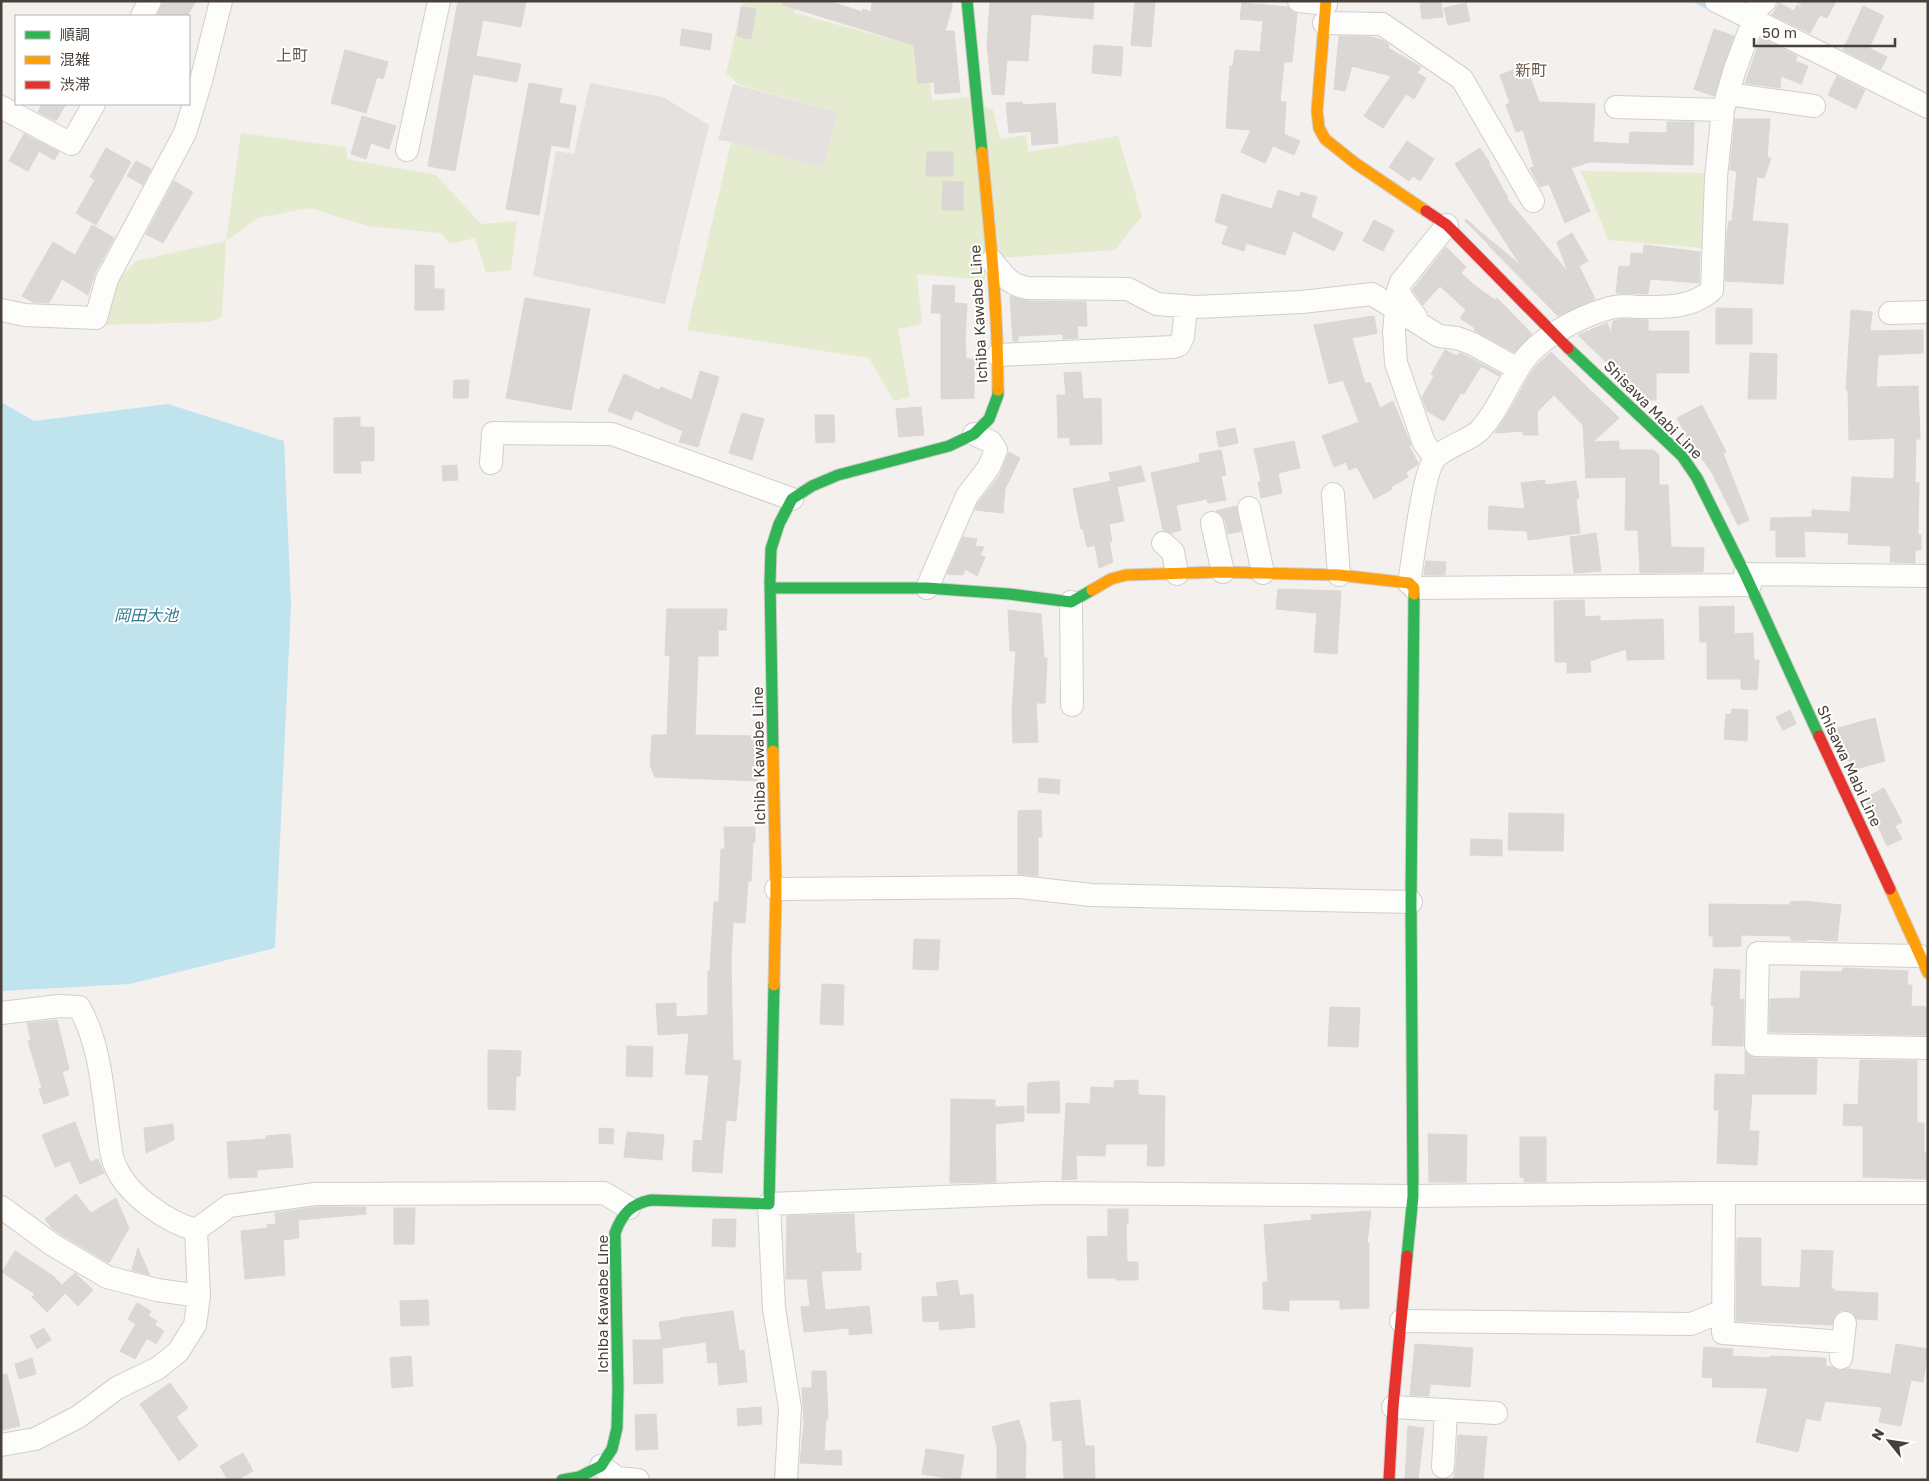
<svg xmlns="http://www.w3.org/2000/svg" width="1929" height="1481" font-family="'Golos Text','Noto Sans JP',sans-serif">
<style>
.green{fill:#e5ebcf}
.parking{fill:#e5e1de}
.water{fill:#c0e4ee}
.lines{fill:none;stroke-linecap:round;stroke-linejoin:round}
.stream{stroke:#c0e4ee;stroke-width:5.5}
.building{fill:#dbd7d4;stroke:#dbd7d3}
.street-casing{stroke:#d1cecb;stroke-width:24}
.fast-casing{stroke:#d3cdc6;stroke-width:13}
.slow-casing{stroke:#d3cdc6;stroke-width:13}
.jam-casing{stroke:#d3cdc6;stroke-width:13}
.street{stroke:#fdfdfc;stroke-width:22}
.fast{stroke:#30b455;stroke-width:11}
.slow{stroke:#ff9f0a;stroke-width:11}
.jam{stroke:#e5322d;stroke-width:11}
.labels{text-anchor:middle;stroke-width:4;stroke-linejoin:round;paint-order:stroke}
.street-label{font-size:15px;fill:#494039;stroke:#fff}
.neighbourhood-label{font-size:16px;fill:#6c5c50;stroke:#fff}
.water-label{font-size:16px;font-style:italic;fill:#2d7b93;stroke:#fff}
</style>
<rect width="100%" height="100%" fill="#f3f0ed"/>
<path class="green" d="M743,1H798L794,13L895,40L926,38L932,101L968,97L993,110L1000,139L1026,135L1028,152L1118,136L1142,216L1115,250L985,259V280L917,274L922,324L898,329L910,397L894,401L869,358L687,330L731,142L823,168L838,112L740,85L726,73Z
M241,133L346,147L347,159L436,175L481,224L517,221L511,270L486,273L475,238L450,244L441,233L368,226L310,208L258,218L226,241L222,317L210,322L104,325L114,285L136,261L226,241Z
M1581,171L1705,173L1703,248L1608,240Z"/>
<path class="parking" d="M590,83L663,97L709,125L665,304L533,276L556,151L574,154Z
M733,84L838,112L823,168L731,142L718,140Z"/>
<path class="water" d="M1,402L34,421L168,404L284,441L291,605L275,948L130,984L1,991Z"/>
<g class="lines">
<path class="stream" d="M1697,1L1711,8"/>
</g>
<path class="building" d="M163,1H196L187,16H157Z
M458,1H526L521,27L483,20L476,56L521,64L517,82L473,74L455,171L428,166Z
M783,1H828L862,12L863,9L871,12L872,1H952V7L945,31H954L960,92L935,94L934,82L918,83L914,45L783,5Z
M990,1H1094L1093,19L1031,14L1028,61L1007,60L1004,95L992,94L987,44Z
M1135,1H1155L1151,47L1131,45Z
M1420,1H1441L1443,17L1422,19Z
M1794,1H1836L1827,18L1820,15L1810,33L1772,15L1779,3L1794,11L1797,5L1801,7L1802,5Z
M1242,3L1288,7L1292,12L1297,14L1292,62H1284L1280,102H1286L1284,134L1300,141L1294,155L1273,146L1265,163L1241,152L1251,130L1226,128L1230,66H1233L1235,50L1260,52L1263,21L1240,19Z
M1466,3L1470,21L1448,25L1444,8Z
M1863,6L1884,16L1869,48L1887,57L1881,69L1843,50Z
M741,7L756,9L751,39L737,36Z
M682,29L712,34L710,50L680,45Z
M1714,29L1734,36L1714,96L1694,89Z
M1339,36L1371,37L1382,40L1389,45L1388,48L1421,67L1417,73L1426,78L1414,99L1406,94L1383,128L1364,116L1391,76L1352,66L1345,91L1334,89Z
M1761,38L1797,56L1795,61L1808,66L1801,84L1781,76L1780,88L1745,83Z
M1094,45L1123,47L1121,76L1092,73Z
M345,50L388,62L383,79L377,77L366,113L331,103Z
M1526,65L1539,102L1595,104L1593,142L1629,144L1630,132L1667,133V122H1694L1693,165L1590,162L1571,168L1590,211L1565,223L1549,184L1540,187L1533,174L1530,168L1534,167L1523,130L1516,132L1506,105L1510,103L1500,75Z
M1837,76L1865,90L1856,109L1828,95Z
M529,83L562,89L559,103L576,106L569,148L551,145L539,215L506,209Z
M1022,102L1023,105L1055,103L1058,143L1032,145L1031,131L1009,133L1006,103Z
M42,104H66L56,121L38,112Z
M362,116L396,126L389,149L371,143L366,159L351,154Z
M1735,119H1770L1767,158H1771L1764,178L1757,177L1752,221L1788,224L1783,284L1725,281L1727,233L1729,221H1732L1737,171L1730,170Z
M24,134L59,152L54,160L39,151L28,171L9,161Z
M1407,141L1434,159L1420,181L1413,176L1409,181L1389,167Z
M106,148L131,162L96,225L76,213L95,180L90,177Z
M1480,148L1490,163L1489,164L1508,198L1507,199L1568,272L1557,242L1572,233L1588,261L1579,266L1595,299L1558,316L1488,245L1492,241L1521,266L1455,164Z
M927,152H953V176H926Z
M136,161L151,169L143,185L127,176Z
M174,181L193,192L163,243L146,234Z
M943,181L963,182V210H942Z
M1278,190L1300,197L1301,192L1317,197L1311,217L1343,233L1334,251L1293,231L1285,255L1246,243L1244,251L1222,244L1228,226L1215,222L1222,194L1272,209Z
M1466,219L1491,241L1488,244L1465,221Z
M1374,220L1394,230L1383,251L1363,241Z
M92,225L114,238L95,273L88,295L62,279L49,303L33,302L22,296L53,242L75,255Z
M1644,245L1700,252L1699,283L1650,279L1648,294L1616,293L1619,266L1630,267L1631,253L1643,254Z
M1446,247L1466,267L1461,273L1474,285L1495,300L1497,298L1532,334L1514,352L1474,330L1475,328L1460,318L1466,310L1440,286L1423,305L1413,291V289Z
M415,265L434,266V289H444V310H415Z
M933,285L955,286L954,303L967,304L965,340L966,359H974V398L941,399V313H931Z
M1010,296L1027,301L1086,302L1087,326H1077L1078,338L1063,339V334L1018,336V341H1013Z
M525,298L590,309L571,410L506,398Z
M1716,308L1752,309V344H1716Z
M1851,310L1872,312L1870,331L1923,330V353L1878,355L1876,387L1918,386L1920,439H1916L1915,482L1919,483L1918,535H1921V550H1915V563L1890,562L1891,546L1848,544L1849,533L1804,531L1805,557H1776V530H1770L1771,518L1812,517V510L1850,512L1852,477L1894,479L1895,438L1849,440L1848,390H1846Z
M1374,316L1377,333L1352,338L1365,384L1370,382L1380,408L1393,401L1411,445L1409,446L1418,463L1417,465L1406,472L1408,477L1391,487L1392,489L1374,499L1357,467L1349,470L1346,462L1334,467L1322,436L1359,422L1343,380L1329,384L1314,325Z
M1621,319L1648,320V331H1689V373H1656V400H1646L1613,369V362H1606L1578,335L1607,323L1611,333L1613,321Z
M1445,350L1457,356L1459,353L1467,356L1500,374L1499,376L1481,366L1464,394L1461,393L1444,421L1427,411L1422,397L1434,376L1431,374Z
M1551,352L1619,418L1593,442L1619,441V450H1653L1659,455V485H1668L1671,547L1704,548L1703,572L1640,573L1638,530H1625L1626,477L1586,478L1583,425L1554,395L1537,412L1538,435H1523V431L1495,433L1507,415L1529,376L1536,366Z
M1750,353L1777,354L1776,399H1748Z
M700,371L719,377L698,447L679,442L683,431L635,410L631,420L608,411L624,374L659,390L661,387L692,400Z
M1081,372L1083,399L1101,398L1102,444L1070,445V437L1058,438L1057,395H1066L1064,373Z
M454,380H469L468,398H453Z
M1702,405L1726,452L1723,453L1749,520L1738,525L1711,471L1689,441L1677,418Z
M921,407L924,435L899,437L896,409Z
M742,413L764,419L752,460L729,453Z
M815,415H834L835,442L816,443Z
M360,417V427H374V461H360L361,473H334V418Z
M1235,428L1238,443L1219,447L1216,432Z
M1294,441L1300,468L1278,473L1282,493L1261,498L1258,482L1261,481L1254,449Z
M1221,450L1226,475L1221,476L1226,500L1208,503L1207,499L1176,505L1181,530L1171,533L1163,530L1151,473L1200,462L1199,454Z
M1009,452L1020,458L1005,489L1003,513L975,510L978,503L1000,475Z
M457,465L458,480L443,481L442,466Z
M1141,466L1145,481L1117,487L1124,521L1109,524L1112,542H1109L1113,562L1099,568L1095,545L1087,547L1083,529H1081L1073,489L1111,481L1109,473Z
M1545,480V485L1576,481L1579,498L1576,499L1580,533L1528,540L1527,531L1488,529L1489,506L1525,509L1521,483Z
M1236,506L1241,531L1228,534L1225,520L1221,514L1216,511Z
M1596,533L1601,571L1574,573L1570,537Z
M963,537L977,539L975,546L984,547L980,555L985,557L977,576L965,569L963,575L947,574Z
M1426,561L1446,562L1445,575H1424Z
M1278,589L1341,591L1337,654L1314,652L1317,613L1276,609Z
M1584,600L1585,617L1600,616V621L1663,619L1664,659L1627,660L1626,649L1590,661L1591,672L1567,673V662H1555L1554,601Z
M1734,606V634L1753,633L1754,660H1759L1757,690L1741,689V679H1707V642H1700L1699,607Z
M667,609H727L726,630H718V656H698L695,735L756,736L757,781L655,777L650,765L652,735H667L670,656L665,655Z
M1008,610L1041,614L1044,658H1047L1045,703H1036L1038,742L1013,743L1012,711L1016,651H1010Z
M1732,709L1748,710L1747,741L1724,739L1726,714L1731,715Z
M1790,710L1796,724L1783,730L1776,717Z
M1875,718L1885,761L1852,770L1834,729Z
M1039,778L1060,780L1059,794L1038,792Z
M1884,788L1902,822L1895,826L1902,839L1887,846L1865,798Z
M1041,810L1042,837H1038V876L1018,874V811Z
M1509,813L1564,814L1563,851L1508,850Z
M724,827H755V842H753L751,881H748L745,923L733,922L731,959L733,1060L741,1061L736,1121L726,1120L722,1173L692,1171L694,1140L702,1141L709,1075L685,1074L689,1033L658,1035L656,1004L676,1003V1017L708,1015V971H710L714,902H719L721,849H725Z
M1471,839L1502,840V856L1470,855Z
M1805,901L1841,905L1837,941L1806,939L1807,941L1791,940V936L1741,935V946L1713,947V936H1709V904L1790,905V902Z
M914,939L940,940L938,970L913,969Z
M1843,968L1908,971L1907,985H1912L1911,1006L1928,1007L1926,1035L1769,1032L1770,999L1800,998L1801,971L1842,972Z
M1714,969L1740,970L1739,1000L1744,999L1743,1046L1712,1045L1714,1006H1711Z
M822,984L844,985L843,1025L820,1024Z
M1330,1007L1360,1008L1358,1047L1328,1046Z
M57,1020L69,1069L62,1072L69,1095L44,1104L39,1089L42,1088L28,1041L31,1040L27,1023Z
M627,1046L653,1047L652,1077L626,1076Z
M488,1050L521,1051L520,1076H516L515,1110L488,1109Z
M1745,1051L1749,1056L1756,1058L1817,1059L1816,1094H1752L1749,1131H1759L1757,1165L1717,1163L1719,1110H1714L1715,1074L1745,1075Z
M1860,1060L1917,1061V1123H1924V1153H1928V1179L1863,1177V1126L1843,1125L1844,1104L1858,1105Z
M1138,1080V1095L1165,1096L1164,1166H1147L1148,1144H1106L1105,1156L1076,1155L1077,1179L1062,1180L1066,1103L1090,1104L1091,1087L1114,1088V1081Z
M1059,1081L1060,1113H1027L1028,1083Z
M951,1099L995,1100V1107L1024,1106V1121L995,1124L996,1182L950,1183Z
M75,1122L90,1162L98,1159L104,1173L80,1184L70,1161L55,1167L42,1135Z
M173,1124L174,1140L146,1153L144,1128Z
M599,1128L614,1129L613,1144L599,1143Z
M627,1132L664,1135L662,1160L624,1157Z
M290,1134L293,1167L257,1170V1177L229,1178L227,1142L266,1139V1136Z
M1428,1134L1467,1135L1466,1182H1429Z
M1520,1137H1546V1182H1524V1177L1520,1178Z
M76,1194L91,1213L116,1198L129,1228L109,1263L60,1234L51,1227L45,1219Z
M316,1207H366V1214L298,1220L299,1238L283,1240L285,1275L245,1279L241,1231L268,1228L267,1225L276,1224L275,1213Z
M394,1208H415L414,1244H394Z
M1108,1209H1128V1224H1126L1127,1262H1138V1280H1116V1278H1088L1087,1237L1108,1236Z
M1371,1211L1367,1243H1369V1308L1340,1309V1300H1289V1311L1263,1309V1282H1268L1264,1225L1312,1220L1311,1215Z
M854,1214L856,1253H861V1270L821,1271L825,1310L869,1306L872,1333L849,1335V1328L804,1332L801,1307L810,1306L807,1279H786L787,1216Z
M713,1219H736L735,1247L712,1246Z
M1737,1238H1761V1286L1800,1288L1802,1250L1833,1251L1831,1289H1834V1291L1878,1293L1877,1320L1857,1319L1853,1313L1846,1310L1840,1311L1835,1315L1832,1325L1736,1321Z
M138,1248L150,1275L132,1270Z
M15,1251L53,1276L62,1285L75,1273L93,1290L78,1306L65,1293L47,1312L32,1297L35,1294L2,1272Z
M957,1280L960,1296L973,1294L975,1327L940,1330L939,1321L923,1322L922,1297L938,1296L936,1283Z
M428,1300L429,1325L401,1326L400,1301Z
M137,1303L151,1311L148,1316L157,1321L155,1325L164,1331L156,1344L147,1338L135,1359L120,1351L136,1324L128,1319Z
M733,1311L739,1351L744,1350L747,1382L719,1385L717,1362L708,1363L706,1342L663,1348L659,1322L680,1319V1318Z
M44,1328L51,1340L37,1349L30,1336Z
M633,1340H662L663,1383L634,1384Z
M1415,1344L1473,1348L1470,1387L1430,1384L1429,1396L1410,1395Z
M1896,1344L1928,1349L1923,1382L1911,1380L1901,1426L1879,1422L1882,1407L1825,1401L1820,1421L1806,1418L1798,1452L1756,1442L1768,1388L1712,1387L1713,1378L1702,1377L1704,1347L1733,1349L1732,1356L1770,1358V1356L1826,1358V1366L1832,1367L1839,1371L1848,1369L1891,1374Z
M411,1356L413,1386L392,1388L390,1358Z
M32,1358L36,1374L19,1379L15,1364Z
M812,1371H826L828,1419H826L824,1451L841,1450L842,1465L800,1463L804,1423L802,1388H812Z
M7,1374L20,1426L1,1430V1375Z
M170,1383L188,1408L176,1417L198,1446L179,1461L140,1404Z
M1080,1400L1085,1446H1094L1095,1479L1064,1480L1062,1440L1053,1441L1050,1403Z
M761,1407L762,1424L738,1426L737,1409Z
M656,1414L658,1449L636,1450L635,1415Z
M1019,1420L1026,1444L1025,1480H997V1447L992,1427Z
M1408,1426L1424,1428L1418,1480H1405Z
M1458,1435L1487,1437L1483,1480H1453L1456,1468Z
M926,1449L964,1455L960,1480L922,1474Z
M243,1453L253,1471L237,1480H228L220,1466Z"/>
<g class="lines">
<defs>
<path id="street" d="M1299,1L1326,4
M1716,1L1928,107
M142,16L150,1
M1748,16L1765,1
M1324,23L1382,24L1462,79L1533,201
M1728,94L1814,106
M1,107L71,144L94,104
M1616,107L1723,110
M407,150L439,1
M992,261C1004,275 1008,284 1027,288L1128,289L1157,304L1196,307L1302,302L1372,294L1439,336L1457,338L1473,344L1518,369
M1,310L25,315L96,318L107,279L185,133L201,81L221,1
M1396,310L1394,332L1396,363L1424,443L1435,458
M1890,313L1928,312
M1416,317L1402,298L1398,290L1401,282L1447,225
M998,355L1173,347L1179,345L1183,337L1186,307
M491,463L493,433L612,434L792,499
M1333,494L1339,575
M1249,508L1263,573
M1212,523L1223,572
M1163,543L1173,552L1177,574
M1745,574L1928,576
M1409,583C1413,560 1423,472 1435,458C1445,447 1469,441 1480,430C1497,412 1505,389 1518,369C1535,339 1578,317 1610,308C1619,305 1628,306 1637,307C1663,307 1691,309 1712,290L1716,177L1723,110L1735,69L1754,19
M927,588L967,496L989,467L996,450L991,442L974,434
M1414,588L1750,585
M1071,602L1072,705
M776,889L1020,887L1091,895L1411,902
M1920,956L1758,953L1756,1045L1928,1048
M1,1013L59,1006L79,1007C100,1044 102,1086 108,1128C110,1140 110,1155 115,1165C127,1195 167,1222 196,1230
M1724,1194L1723,1333L1843,1342
M1,1207L53,1245L107,1277L157,1290L199,1296
M196,1230L229,1206L315,1194L604,1193L629,1208
M1401,1321L1691,1324L1723,1311
M1841,1358L1845,1323
M1393,1407L1496,1413
M1,1445L35,1439L78,1417L117,1388L158,1368L178,1352L195,1325L199,1296L196,1230
M601,1466L617,1478L638,1480
M1443,1467L1446,1410
M786,1480L790,1408L774,1308L769,1204L1045,1193L1413,1196L1703,1193H1928"/>
<path id="fast" d="M967,1L982,152
M1568,348L1682,456L1697,478L1745,574L1819,736
M770,588H927L1009,594L1071,602L1092,590
M773,751L770,582L771,549L779,524L792,499L812,486L838,475L949,446L974,434L989,419L998,395V390
M1407,1256L1413,1196L1411,902L1414,594
M562,1480L579,1477L601,1466L612,1449L617,1428L618,1388L615,1233C622,1214 631,1204 651,1200L769,1204L774,985"/>
<path id="slow" d="M1326,1L1317,111L1319,128L1325,139L1355,163L1426,211
M982,152C990,231 998,310 998,390
M1092,590L1111,579L1126,575L1220,572L1339,575L1409,583L1414,588V594
M773,751L776,889L774,985
M1890,889L1928,973"/>
<path id="jam" d="M1426,211L1447,225L1568,348
M1819,736L1890,889
M1389,1480L1393,1407L1407,1256"/>
</defs>
<use href="#street" class="street-casing"/>
<use href="#fast" class="fast-casing"/>
<use href="#slow" class="slow-casing"/>
<use href="#jam" class="jam-casing"/>
<use href="#street" class="street"/>
<use href="#fast" class="fast"/>
<use href="#slow" class="slow"/>
<use href="#jam" class="jam"/>
</g>
<g class="labels">
<g class="street-label">
<text transform="translate(979 314) rotate(-93)" y="5">Ichiba Kawabe Line</text>
<text transform="translate(1653 410) rotate(45)" y="5">Shisawa Mabi Line</text>
<text transform="translate(759 756) rotate(-91)" y="5">Ichiba Kawabe Line</text>
<text transform="translate(1849 766) rotate(65)" y="5">Shisawa Mabi Line</text>
<text transform="translate(603 1304) rotate(-90)" y="5">Ichiba Kawabe Line</text>
</g>
<g class="neighbourhood-label">
<text x="292" y="61">上町</text>
<text x="1531" y="76">新町</text>
</g>
<g class="water-label">
<text x="146" y="621">岡田大池</text>
</g>
</g>
<rect width="1929" height="1481" fill="none" stroke="#494039" stroke-width="5"/>
<rect x="15" y="15" width="175" height="90" fill="#ffffff" stroke="#b6b3b0"/>
<rect x="25" y="31" width="25" height="8" fill="#30b455" stroke="#b6b3b0"/>
<text x="60" y="40" font-size="15" fill="#494039">順調</text>
<rect x="25" y="56" width="25" height="8" fill="#ff9f0a" stroke="#b6b3b0"/>
<text x="60" y="65" font-size="15" fill="#494039">混雑</text>
<rect x="25" y="81" width="25" height="8" fill="#e5322d" stroke="#b6b3b0"/>
<text x="60" y="90" font-size="15" fill="#494039">渋滞</text>
<g transform="translate(1889 1441) rotate(300)" stroke="#ffffff" stroke-width="4" paint-order="stroke">
<path d="M0-4L9 19L0 12L-9 19Z" fill="#494039"/>
<text y="-8" font-size="14" font-weight="bold" text-anchor="middle" fill="#494039">N</text>
</g>
<path d="M1754 38v8h141v-8" fill="none" stroke="#494039" stroke-width="2.5"/>
<text x="1762" y="38" font-size="15" fill="#494039" stroke="#ffffff" stroke-width="4" paint-order="stroke">50 m</text>
</svg>
